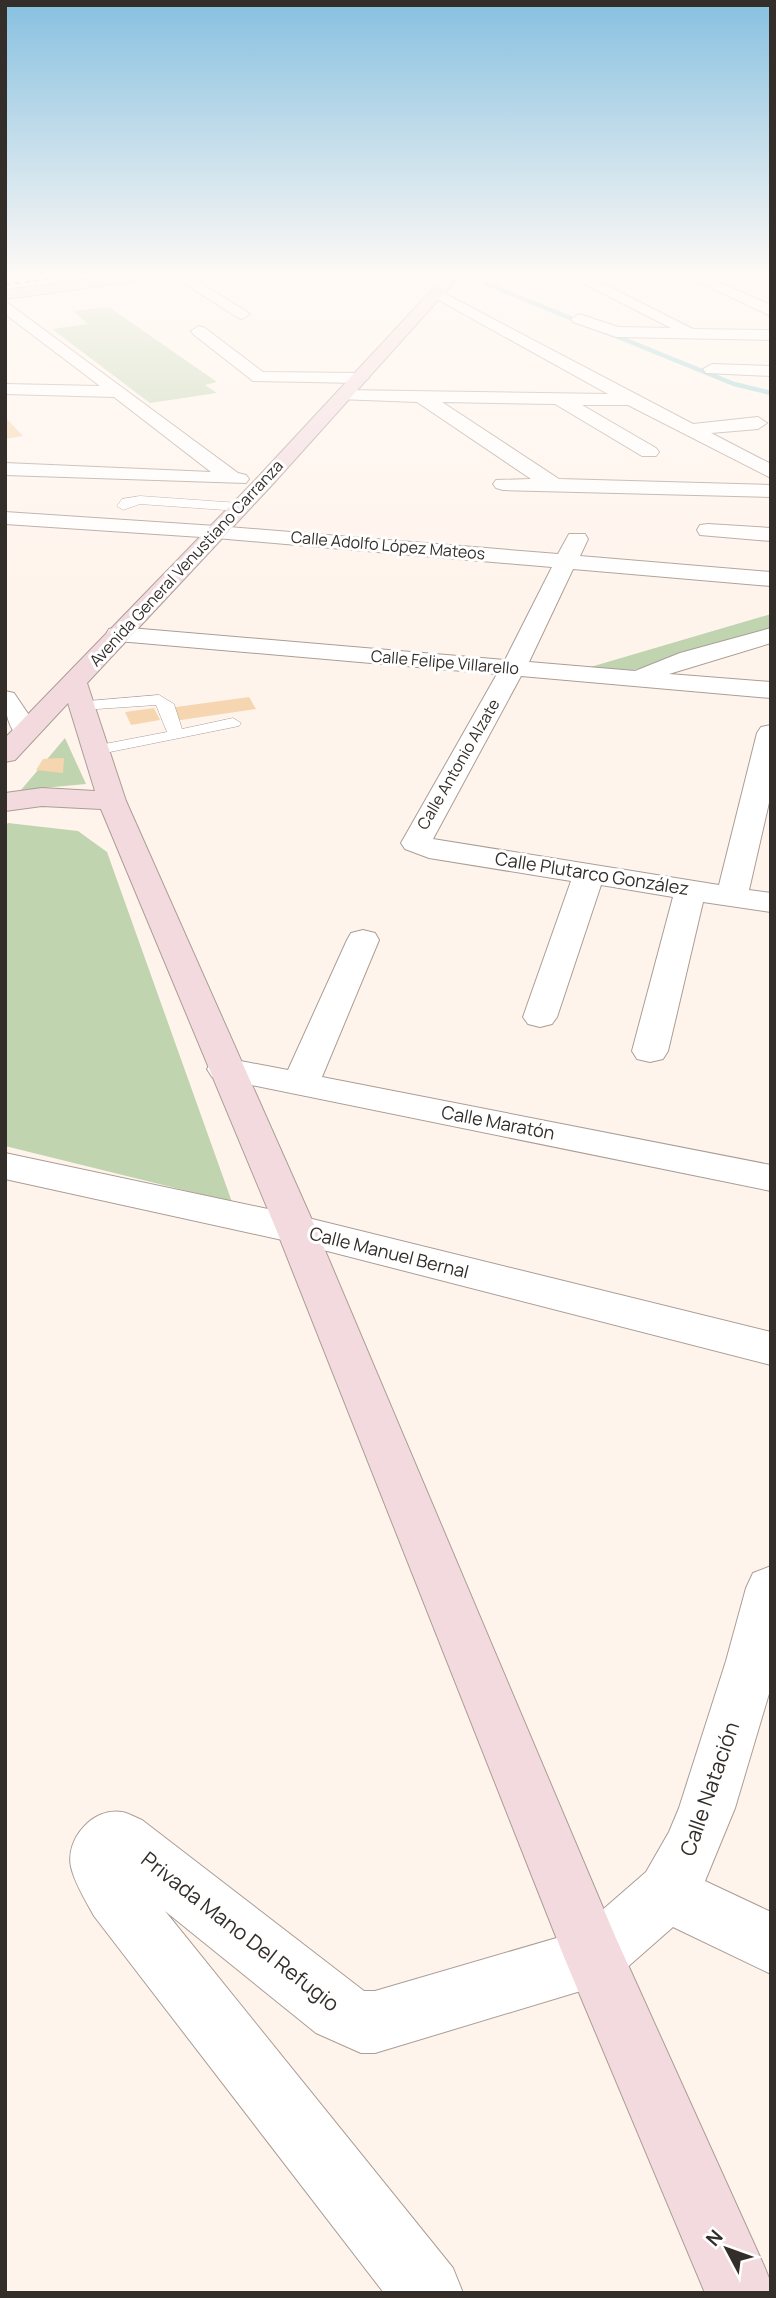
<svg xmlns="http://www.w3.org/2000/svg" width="776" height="2298" font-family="Manrope,sans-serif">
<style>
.green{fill:#c0d4b0}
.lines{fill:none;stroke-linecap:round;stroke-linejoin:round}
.stream{stroke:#95d1d4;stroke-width:4.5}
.building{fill:#f6d6b0}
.service-casing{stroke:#aa9d95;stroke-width:1}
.minor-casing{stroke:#aa9d95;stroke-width:2}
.secondary-casing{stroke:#aa9d95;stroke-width:2}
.service{fill:#fff;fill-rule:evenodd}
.minor{fill:#fff;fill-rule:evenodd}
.secondary{fill:#f3dadf;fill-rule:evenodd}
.rail{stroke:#554f4a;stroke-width:2.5;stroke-dasharray:5 5;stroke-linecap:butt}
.labels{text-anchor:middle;stroke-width:6;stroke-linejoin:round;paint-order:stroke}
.far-street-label{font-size:16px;fill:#332e2a;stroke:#fff}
.street-label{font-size:18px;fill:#332e2a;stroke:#fff}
.near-street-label{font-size:21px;fill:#332e2a;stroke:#fff}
</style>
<rect width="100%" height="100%" fill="#fff4ec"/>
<path class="green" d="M109,307L217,382L205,385L217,393L150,403L52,329L88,324L73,311Z
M771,614V631L630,671L587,668Z
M65,738L86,784L21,790Z
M8,823L78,831L107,852L232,1202L5,1146V826Z"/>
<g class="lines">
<path class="stream" d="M487,284L585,324
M606,332L734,384L771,393"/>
</g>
<path class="building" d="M5,417L23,436L5,439Z
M249,697L256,709L174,721L169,708Z
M154,708L160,720L131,725L125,712Z
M64,758L63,773L36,770L43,759Z"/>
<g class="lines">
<defs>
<path id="service" d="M140,496L239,503L245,507L239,511L140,504L123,510L117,506L122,499Z
M159,695L174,704L182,729L233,718L241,723L239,726L95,755L89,753L87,750L89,747L167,732L156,705L82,710L74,705L77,702Z"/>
<path id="minor" d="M176,278H193L250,314L242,319L237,317Z
M573,278H592L693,329L771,330V340L616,337L573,322L571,319L579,314L618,327L671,328Z
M690,278H709L771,305V316Z
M438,290L693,424L758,417L767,423L758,429L711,433L771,464V478L628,405H582L656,448L659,452L656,456H642L555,404L442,402L559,479L771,485V497L503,490L496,488L493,484L496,480L531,479L417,402L338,399L335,395L338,391L344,390L608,394L433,297L431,294L433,291Z
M5,301L238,473L246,475L249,479L246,483L5,475V463L211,472L114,397L5,394V384L100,386L5,314Z
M199,326L205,328L263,372L360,373L369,378L360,383L253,381L193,334L191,331Z
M712,364L771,366V376L706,373L703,369Z
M5,512L216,526L558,554L569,534H585L588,539L580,556L771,572V586L573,569L529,662L635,671L680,653L771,628V643L669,674L771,682V698L521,676L433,839L719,885L757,733L761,727L771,725V794L749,890L771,893V912L703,902L668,1051L663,1059L650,1062L637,1059L632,1051L673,897L601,885L557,1017L552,1024L540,1027L528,1024L523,1017L571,881L429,858L405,849L401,843L497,674L118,641L109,639L106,634L109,629L118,627L505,660L552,567L216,538L5,524Z
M708,524L771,528V541L700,535L697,530L700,525Z
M5,691L14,693L39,730L36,736L26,738L16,736C6,720 5,710 5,691Z
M363,930L375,933L379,940L322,1077L771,1165V1191L212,1077L207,1069L212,1061L225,1058L288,1070L347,940L351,933Z
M5,1153L296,1215L771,1332V1365L296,1243L5,1179Z
M771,1566V1687L735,1808L705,1881L771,1912V1974L673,1927L615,1978L594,1987L375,2053H361L316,2033L165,1911L453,2268L463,2293H384L94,1916C86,1901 75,1884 71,1867C65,1839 93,1807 122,1812C129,1813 136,1818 142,1820L364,1991H375L577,1932L646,1872L669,1832L679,1808L726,1661L746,1588L753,1573Z"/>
<path id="secondary" d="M99,278H139L132,282L5,299V290Z
M443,278H458L272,485L87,683L126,801L316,1229L615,1936L765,2268L771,2283V2293H705L564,1957L276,1229L101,809L42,806L5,811V793L42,788L95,791L68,703L15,760L5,762V738L258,477Z"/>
</defs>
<use href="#service" class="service-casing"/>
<use href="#minor" class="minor-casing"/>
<use href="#secondary" class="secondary-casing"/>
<use href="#service" class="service"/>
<use href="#minor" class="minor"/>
<use href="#secondary" class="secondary"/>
<path class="rail" d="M5,285L53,278"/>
</g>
<linearGradient id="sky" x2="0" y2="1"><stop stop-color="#87c0e0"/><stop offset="0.46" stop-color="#fffaf6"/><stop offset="1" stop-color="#fffaf6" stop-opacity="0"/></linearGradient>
<rect width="776" height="600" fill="url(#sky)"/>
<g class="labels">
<g class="far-street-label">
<text transform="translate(388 545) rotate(5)" y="6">Calle Adolfo López Mateos</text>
<text transform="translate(186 563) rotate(-47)" y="6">Avenida General Venustiano Carranza</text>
<text transform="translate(445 662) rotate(5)" y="6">Calle Felipe Villarello</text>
<text transform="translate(458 764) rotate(-60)" y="6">Calle Antonio Alzate</text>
</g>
<g class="street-label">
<text transform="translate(592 874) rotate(9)" y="6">Calle Plutarco González</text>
<text transform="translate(498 1123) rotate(11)" y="6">Calle Maratón</text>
<text transform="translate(389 1253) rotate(14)" y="6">Calle Manuel Bernal</text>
</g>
<g class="near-street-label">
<text transform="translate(710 1789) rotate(-71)" y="7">Calle Natación</text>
<text transform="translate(240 1932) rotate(38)" y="7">Privada Mano Del Refugio</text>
</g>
</g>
<rect width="776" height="2298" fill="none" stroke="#332e2a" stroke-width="14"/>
<g transform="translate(727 2249) rotate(311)" stroke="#ffffff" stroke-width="5" paint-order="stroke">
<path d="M0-5L12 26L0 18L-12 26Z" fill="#332e2a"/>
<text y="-10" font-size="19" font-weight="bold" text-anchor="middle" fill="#332e2a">N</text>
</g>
</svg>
